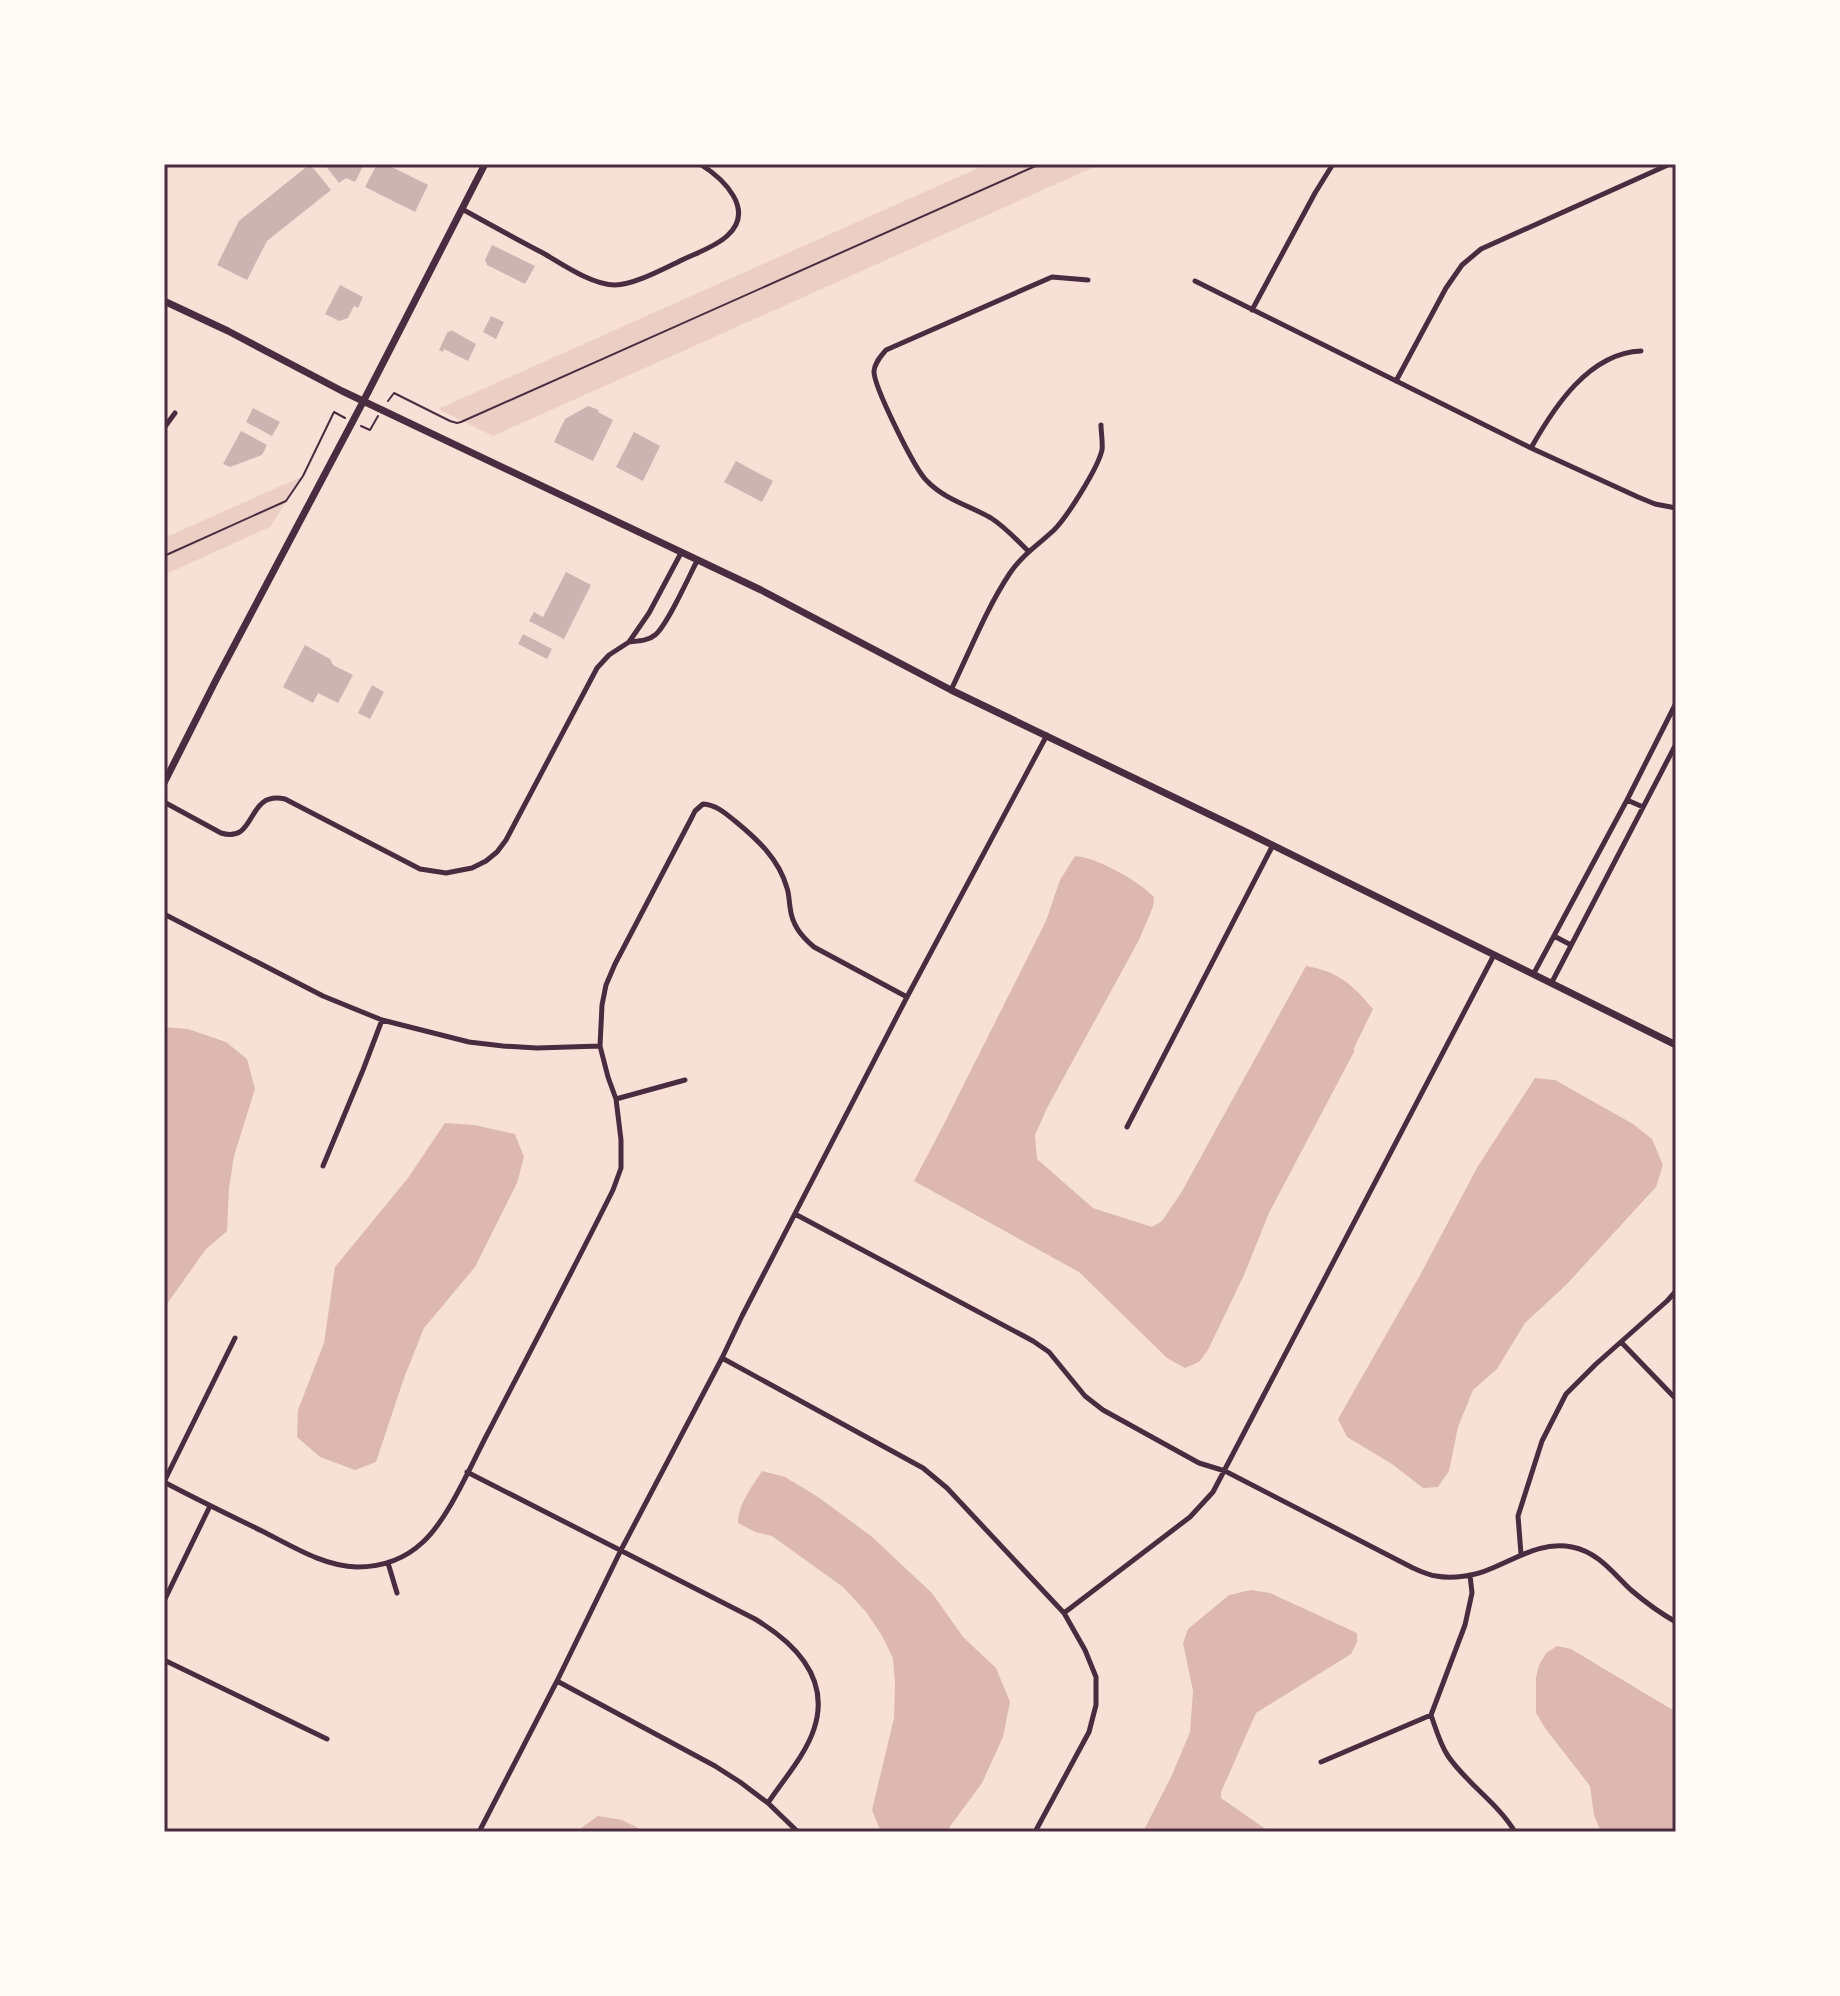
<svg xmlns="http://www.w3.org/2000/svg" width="1840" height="1996" font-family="'Alegreya Sans',sans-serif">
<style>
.green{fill:#ebcfc5}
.water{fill:#dcb8b0}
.building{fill:#ccb4b1}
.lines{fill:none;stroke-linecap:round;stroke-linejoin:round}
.path{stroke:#4a2c40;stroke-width:2}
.minor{stroke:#4a2c40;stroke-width:5}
.tertiary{stroke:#4a2c40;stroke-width:7}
.neatline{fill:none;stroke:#4a2c40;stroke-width:3}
</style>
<rect width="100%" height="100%" fill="#f7e1d7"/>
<path class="green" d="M987,164H1101L493,436L438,409Z
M303,476L270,527L164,575V538Z"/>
<path class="water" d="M1075,856C1096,857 1139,881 1154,897L1153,907L1139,940L1047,1108L1035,1135L1037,1159L1093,1208L1152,1227L1162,1221L1181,1193L1306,966C1339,972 1352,984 1373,1009L1353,1050H1355L1269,1213L1244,1275L1208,1350L1199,1362L1185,1368L1167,1358L1079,1272L914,1181L945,1122L1046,921L1060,880Z
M164,1027L188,1029L226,1042L247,1059L255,1089L234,1156L229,1188L227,1231L206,1249L164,1308Z
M1535,1078L1555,1080L1633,1124L1652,1139L1663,1165L1656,1187L1566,1285L1525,1323L1497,1369L1473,1390L1458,1427L1449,1471L1438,1487L1423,1488L1392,1464L1347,1437L1338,1419L1419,1277L1478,1166Z
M445,1123L474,1125L515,1134L524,1157L517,1183L475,1267L424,1328L404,1378L376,1462L355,1470L320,1457L297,1437L298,1410L324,1343L335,1267L408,1178Z
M762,1471L785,1477L818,1497L871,1536L932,1593L963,1637L996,1668L1010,1702L1003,1737L982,1783L946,1832H881L872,1810L894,1718L895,1684L893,1658L881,1634L866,1612L843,1587L772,1536L755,1532L738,1523C738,1504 752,1487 762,1471Z
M1251,1590L1270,1593L1357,1633V1642L1351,1654L1256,1713L1221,1792V1798L1270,1832H1143L1172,1775L1190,1732L1193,1691L1183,1643L1188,1629L1229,1595Z
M1557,1646L1571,1649L1676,1712V1832H1601L1594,1815L1590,1786L1545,1728L1536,1713V1677L1539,1665L1546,1653Z
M598,1816L622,1820L646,1832H578L581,1828Z"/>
<path class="building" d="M310,164L331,190L267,241L247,280L217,265L239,221Z
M324,164H364L355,182L346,178L339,183Z
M377,164H386L428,185L415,212L365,187Z
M492,245L535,266L525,284L487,265L485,260Z
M340,285L363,297L358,308L354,306L348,318L339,321L325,314Z
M491,316L504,322L496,339L483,332Z
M451,330L476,344L468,361L444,349L443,352L439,350L448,331L450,332Z
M588,406L599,410L598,412L613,420L593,461L554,442L565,419Z
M253,408L280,422L272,436L246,422Z
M241,431L267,445L262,455L230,467L223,464Z
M634,432L660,446L643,481L616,467Z
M736,461L773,481L762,502L724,482Z
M566,572L591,585L564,639L529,621L534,612L543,617Z
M523,634L552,649L547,659L518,644Z
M305,645L330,659L333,665L353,675L338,703L318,693L313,703L283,687Z
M372,685L384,692L370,719L358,713Z"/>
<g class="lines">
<path class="path" d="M388,401L394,393L450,421L457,423L461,422L1040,164
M361,426L370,430L378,416
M164,556L286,501L303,476L334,412L345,418"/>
<path class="minor" d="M462,209C489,224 516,239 543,253C562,264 592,285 615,285C633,285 661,270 678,262C693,254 714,248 727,236C756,210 724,179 700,164
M1195,281L1531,448L1638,497L1655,504L1676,508
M1252,310L1315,193L1333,164
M1396,381L1446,288L1462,265L1481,249L1670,164
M164,428L175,413
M1531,448C1554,407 1589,353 1641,351
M1028,551C1016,539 1005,527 991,518C970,506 944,499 927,481C915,470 873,385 874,371C875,362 881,356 886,350L1052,277L1088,280
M681,553L649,613L629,642C638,641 648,641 655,635C667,626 689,576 697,561
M951,690C970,651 986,609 1010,573C1023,554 1038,545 1054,530C1067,517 1098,468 1102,450C1103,442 1101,433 1101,425
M1627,800L1643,807
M164,802L221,833C258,844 245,790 285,799L420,869L446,873L472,868L486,861L497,852L506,840L597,668L609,655L629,642
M164,914L323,996L382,1020L469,1042L503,1046L537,1048L600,1046
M1554,936L1571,945
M1534,973L1627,800L1676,703
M1552,982L1676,744
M616,1099L685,1080
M1127,1127L1273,845
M323,1166L363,1070L382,1020
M795,1214L1033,1341L1049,1352L1085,1396L1103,1410L1199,1463L1225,1471L1413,1568C1420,1571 1428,1575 1436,1576C1452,1579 1475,1576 1490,1569C1518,1558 1541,1541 1572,1547C1598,1552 1613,1573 1631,1590C1645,1602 1660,1613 1676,1622
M1621,1342L1676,1399
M722,1358L923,1468L947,1488L1064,1613L1085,1650L1096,1677V1705L1089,1732L1035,1832
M467,1472L755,1619C795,1643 831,1678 814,1729C805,1756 783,1780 768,1803
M164,1482C196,1499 229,1515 262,1531C292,1546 323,1566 357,1567C382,1567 405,1559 423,1542C450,1517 473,1460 491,1427C532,1348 573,1270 613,1190L621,1168V1140L616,1099L608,1077L600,1046L602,1005L606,985L615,964L691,819L695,811L703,804C716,805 724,812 735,821C757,839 779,859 787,888C789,894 789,900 790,907C792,925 801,936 814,947L907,997
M164,1482L235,1338
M1521,1554L1518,1516L1542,1441L1566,1394L1596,1364L1667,1301L1676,1291
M388,1563L397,1593
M1470,1575L1472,1593L1465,1625L1431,1715C1436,1729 1440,1744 1448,1756C1467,1784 1498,1803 1515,1832
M164,1601L210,1506
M1064,1613L1190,1517L1213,1492L1494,955
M164,1660L327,1739
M557,1681L715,1766L740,1782L768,1803L798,1832
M1321,1762L1431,1715
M479,1832L557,1681L621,1550L722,1358L742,1316L907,997L1047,735"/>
<path class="tertiary" d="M164,301L228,331L342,391L761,590L951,690L1246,832L1676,1045
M164,783L217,678L364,400L485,164"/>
</g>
<rect width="1840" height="1996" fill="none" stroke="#fffaf5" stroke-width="332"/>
<rect x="166" y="166" width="1508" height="1664" class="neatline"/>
</svg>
